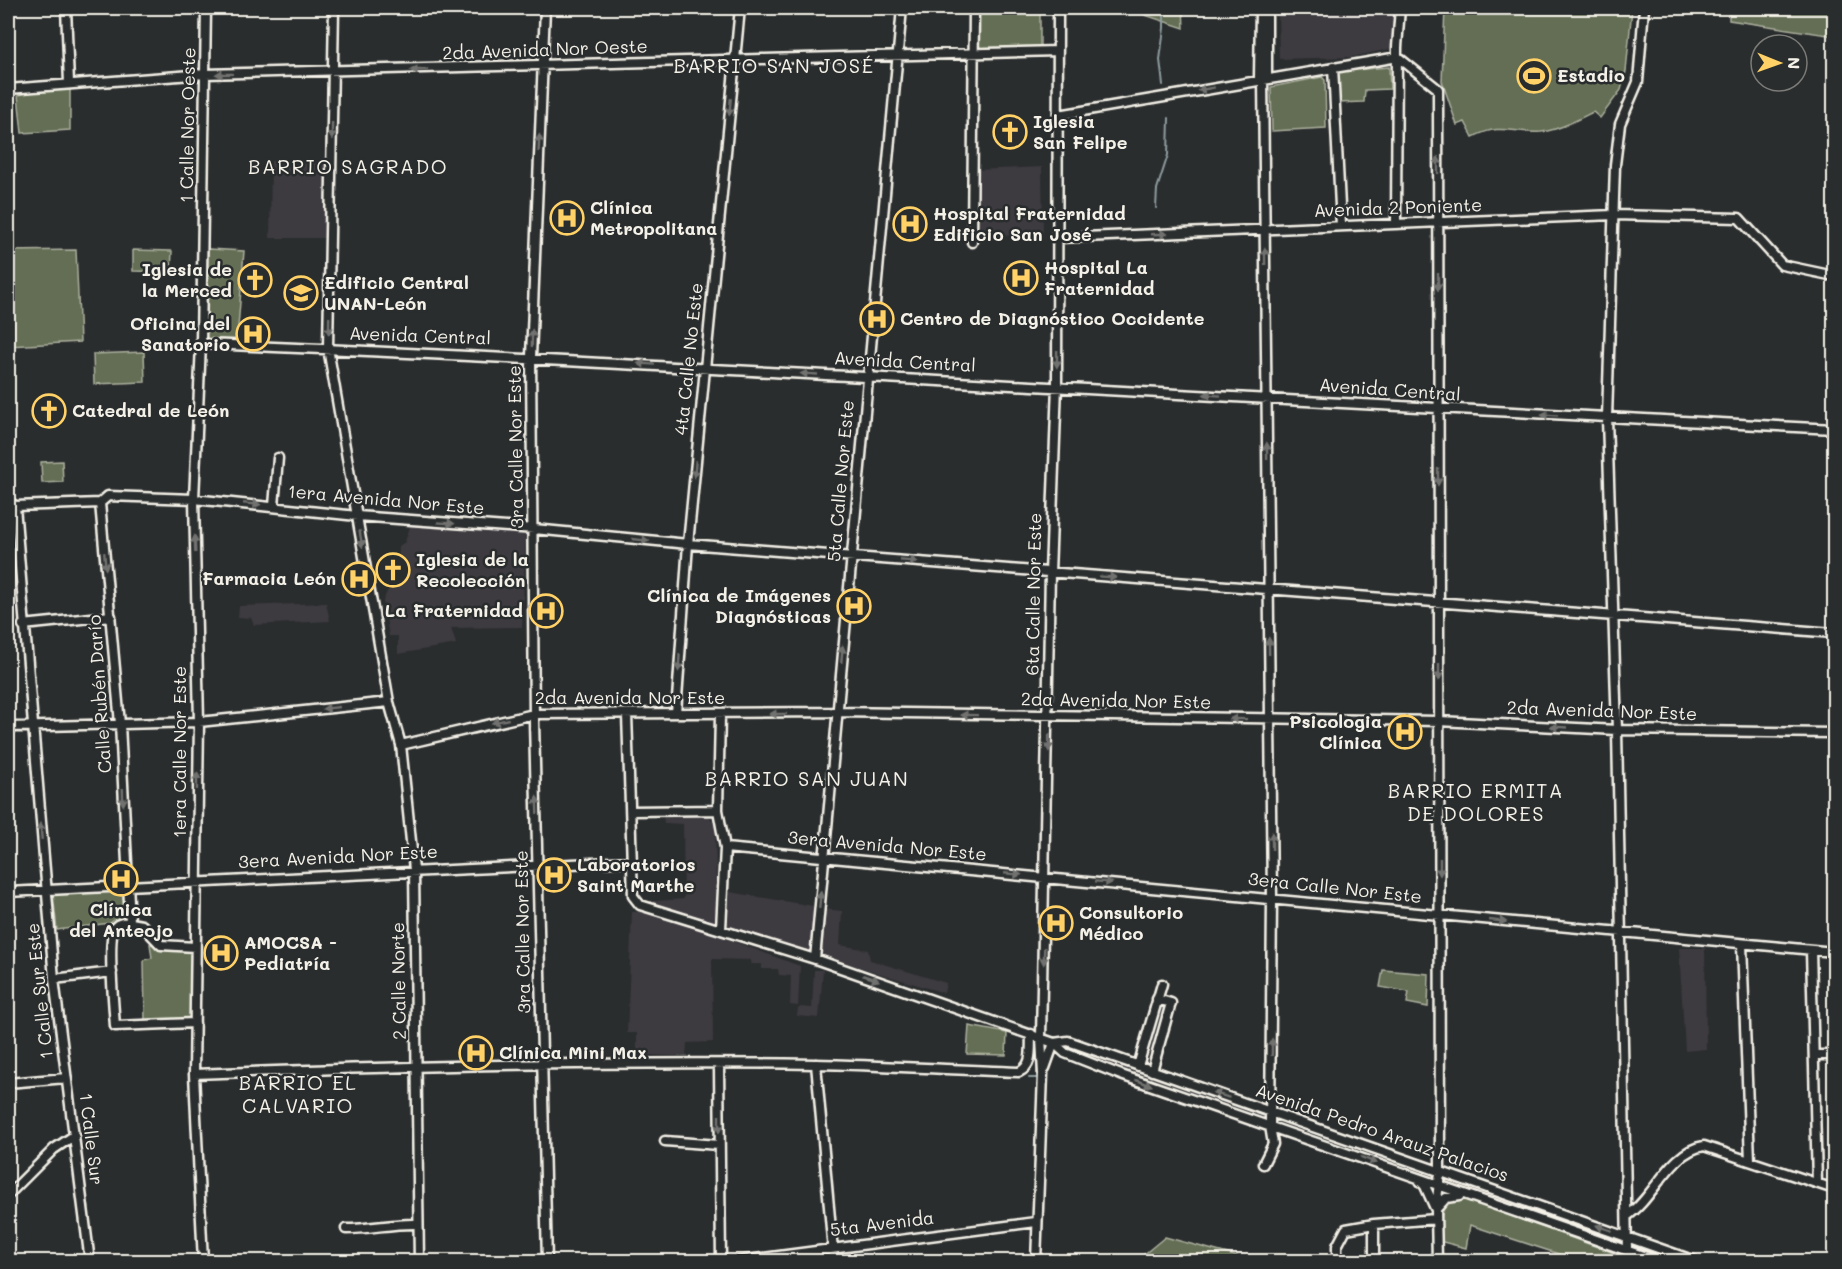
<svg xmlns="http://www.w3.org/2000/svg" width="1842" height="1269" font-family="Mali,sans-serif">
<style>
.built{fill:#3d3a3f}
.green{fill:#646e55;stroke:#acb09e;stroke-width:1.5}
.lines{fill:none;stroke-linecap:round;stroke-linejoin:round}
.stream{stroke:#8f9da0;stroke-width:2}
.minor-casing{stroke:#f4f1e8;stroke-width:13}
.minor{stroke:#2a2d2e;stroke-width:8}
.oneway{fill:#71726f}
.labels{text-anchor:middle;stroke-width:5;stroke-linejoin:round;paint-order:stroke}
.street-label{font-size:18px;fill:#f4f1e8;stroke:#2a2d2e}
.poi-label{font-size:18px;font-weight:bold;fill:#f4f1e8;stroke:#2a2d2e;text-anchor:start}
.neighbourhood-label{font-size:20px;letter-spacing:1.5px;fill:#f4f1e8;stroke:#2a2d2e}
</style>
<rect width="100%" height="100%" fill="#2a2d2e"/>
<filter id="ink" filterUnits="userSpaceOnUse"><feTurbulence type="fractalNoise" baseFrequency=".0167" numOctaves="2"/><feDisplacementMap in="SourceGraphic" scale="12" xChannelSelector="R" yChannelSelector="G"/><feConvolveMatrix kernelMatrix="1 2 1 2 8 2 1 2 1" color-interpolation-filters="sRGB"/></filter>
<g filter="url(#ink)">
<path class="built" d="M1278,8H1394V48L1352,57L1279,59Z
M271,161H326L325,238H270Z
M1042,167L1043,234L975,237V170Z
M411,524L526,535L522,627L451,628L456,644L398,654V636H389L383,601L390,585L398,583L399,546L405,542Z
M326,603L330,621L254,625L251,618L238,617L239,606Z
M663,815H708L715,824L717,928L640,902L684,899L683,824L664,823Z
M724,891L813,906L812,947L806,951L729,927L726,924Z
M823,909L842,911L840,945L868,950L870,960L946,983L944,993L823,956L821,952Z
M632,912H653L713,931V934L800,966L798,1006L790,1005L791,976L779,975L778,969H762V964H751V960L712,959L713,1042L687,1043L686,1056L637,1055V1033H627Z
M1679,948H1705L1706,1049L1685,1051Z
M814,970H823L819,1018L797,1016L798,1009L801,1007L812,1008Z"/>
<path class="green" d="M978,8H1040V46L1036,48L983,49L978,46Z
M1127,8H1183L1184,28L1127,9Z
M1445,8H1632L1626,71L1621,90L1600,118L1593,112C1577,120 1559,130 1541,132C1511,134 1503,122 1473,137L1465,122L1457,125L1442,81Z
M1729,8H1834V36L1729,20Z
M1389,67L1390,89L1365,90L1364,102L1337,103L1336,80L1339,71Z
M1322,77L1325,80L1326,128L1272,131L1271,87Z
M65,86L70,90V130L22,133L18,95Z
M209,249L244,251L237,340L208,339L205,335V252Z
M76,250L80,342L8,346V251Z
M133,250L172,251L171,272L133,271Z
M144,352L145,382L94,384L93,354Z
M62,461L63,482L42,483L41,462Z
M123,890L125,921L57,930L53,894Z
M150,944L191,951V1020L145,1021L144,960L152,958Z
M1383,970L1429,974L1428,1007L1407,1003L1409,992L1380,987Z
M969,1026L1007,1033L1006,1055L967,1054Z
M1453,1198L1463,1199L1614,1253L1611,1261H1580L1470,1225L1466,1248L1439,1241C1441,1226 1439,1206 1453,1198Z
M1165,1237L1239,1257L1279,1261H1136Z"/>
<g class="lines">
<path class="stream" d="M1163,85L1160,60L1164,28V8
M1156,208L1157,189L1168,155L1169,118
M1029,1078H1038
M1037,1078L1038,1051"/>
<defs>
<path id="minor" d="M66,8L69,83
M334,8L328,348L389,702L401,745L414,870L419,1262
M545,8L531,357L534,721L547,1262
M1333,67L1341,226
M1267,78V8
M1259,79L1260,8
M8,89L205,74L1058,51
M1059,115L1398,57L1438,89L1440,1172L1436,1210L1437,1262
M1396,224L1397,47L1400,8
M1059,238L1614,215L1739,218L1782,265L1834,276
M972,242L974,8
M201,344C423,352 644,366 866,377C1189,394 1511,413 1834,429
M8,501L15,506L100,503
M100,503L108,496L194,499L357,516L534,529L688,544L1834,633
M100,503L120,724L130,922
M15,506L54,979L90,1262
M274,506L278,458
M23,625L111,616
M676,713L688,544L740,8
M627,714L633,896L640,905L815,959L1054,1043L1065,1053L1121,1075L1660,1262
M720,715L718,810L725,848L721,929
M8,727L199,722L389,702
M401,745L534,714L837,712L1439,721L1617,730L1834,733
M631,811L718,810
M725,848L1834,952
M8,892L631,861
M1742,944L1750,1161
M195,947L161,945L142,925C134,923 122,920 115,927C107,937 114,1010 115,1026L195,1023
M1811,950L1817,1183
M815,959L902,8
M54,979L112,972
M1054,1043L1068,1041L1698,1262
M1814,1055H1834
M816,1064L834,1262
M719,1066L721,1262
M1138,1066L1162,984
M1045,1068L1054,1043
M1152,1071L1171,1003L1157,999
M194,1074C401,1066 608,1061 815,1064C883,1065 951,1070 1019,1072C1034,1065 1030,1048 1031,1034
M8,1083L66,1078
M665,1141L719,1145
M1263,1164L1273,1144L1270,1126L1272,899L1263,78
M1420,1181L1425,1186L1435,1208
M8,1195L54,1149L75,1135
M1436,1209L1446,1198L1459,1196
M1627,1216C1654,1198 1670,1151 1704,1146L1834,1189
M346,1229C372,1229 392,1223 418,1224
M1627,1250L1617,730L1607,418L1615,165L1620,124L1638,82L1644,8
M203,1262L194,1074L199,722L194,499L201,344L206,8
M732,1262L1036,1222
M1036,1262L1043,1074L1041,1038L1050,573L1057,385L1058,8
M1337,1262V1246L1346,1229L1374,1224
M1374,1262V1224L1436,1219"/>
</defs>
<use href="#minor" class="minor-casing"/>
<use href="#minor" class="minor"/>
</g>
<defs><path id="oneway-solid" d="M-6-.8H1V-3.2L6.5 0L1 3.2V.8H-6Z" transform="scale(1.5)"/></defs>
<g class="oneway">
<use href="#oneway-solid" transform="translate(419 70) rotate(179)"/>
<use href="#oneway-solid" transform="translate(224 74) rotate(179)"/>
<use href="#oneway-solid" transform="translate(1206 89) rotate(170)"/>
<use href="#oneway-solid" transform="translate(730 107) rotate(95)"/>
<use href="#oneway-solid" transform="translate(332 131) rotate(91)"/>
<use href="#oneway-solid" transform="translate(539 143) rotate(-87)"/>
<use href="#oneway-solid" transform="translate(1438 165) rotate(-90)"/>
<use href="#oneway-solid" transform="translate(1159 234) rotate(-2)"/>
<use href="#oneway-solid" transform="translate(1265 256) rotate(-91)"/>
<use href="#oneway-solid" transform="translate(1438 282) rotate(90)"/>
<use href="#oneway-solid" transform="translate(329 326) rotate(91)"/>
<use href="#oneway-solid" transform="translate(532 338) rotate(-89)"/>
<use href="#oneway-solid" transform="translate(1057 359) rotate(91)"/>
<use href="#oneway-solid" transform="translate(646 364) rotate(-176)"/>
<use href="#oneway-solid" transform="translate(809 374) rotate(-177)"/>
<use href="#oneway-solid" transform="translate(1212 395) rotate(-176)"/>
<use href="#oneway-solid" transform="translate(1549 415) rotate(-177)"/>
<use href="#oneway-solid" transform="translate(1267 451) rotate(-91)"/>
<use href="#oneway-solid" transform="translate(695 469) rotate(95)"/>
<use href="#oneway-solid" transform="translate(1438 477) rotate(90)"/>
<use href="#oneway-solid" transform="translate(252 504) rotate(5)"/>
<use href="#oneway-solid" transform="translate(446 523) rotate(4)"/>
<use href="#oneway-solid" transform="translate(361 539) rotate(80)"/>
<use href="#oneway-solid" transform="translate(641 540) rotate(6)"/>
<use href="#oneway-solid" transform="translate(195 544) rotate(-92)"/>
<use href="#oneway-solid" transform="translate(105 561) rotate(85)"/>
<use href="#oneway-solid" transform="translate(909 561) rotate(5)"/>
<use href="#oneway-solid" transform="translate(1108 577) rotate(4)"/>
<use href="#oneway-solid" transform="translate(1269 646) rotate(-91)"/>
<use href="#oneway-solid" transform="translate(842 654) rotate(-85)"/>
<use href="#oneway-solid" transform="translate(679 663) rotate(94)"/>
<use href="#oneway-solid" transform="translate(1439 672) rotate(90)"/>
<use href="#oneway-solid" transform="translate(331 708) rotate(174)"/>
<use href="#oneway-solid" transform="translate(778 714) rotate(179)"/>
<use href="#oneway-solid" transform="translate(969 715) rotate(-179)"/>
<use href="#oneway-solid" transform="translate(1238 719) rotate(-179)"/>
<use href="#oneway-solid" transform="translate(500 721) rotate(167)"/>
<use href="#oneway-solid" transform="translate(1559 727) rotate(-177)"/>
<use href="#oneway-solid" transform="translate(1049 743) rotate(91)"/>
<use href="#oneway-solid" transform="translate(197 781) rotate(-89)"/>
<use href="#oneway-solid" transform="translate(123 797) rotate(88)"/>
<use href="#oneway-solid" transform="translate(537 805) rotate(-92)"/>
<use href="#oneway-solid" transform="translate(41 831) rotate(-95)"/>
<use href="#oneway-solid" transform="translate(1272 841) rotate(-91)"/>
<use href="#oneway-solid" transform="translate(1440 867) rotate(90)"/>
<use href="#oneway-solid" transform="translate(1013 874) rotate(5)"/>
<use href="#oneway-solid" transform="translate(1104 882) rotate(5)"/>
<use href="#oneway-solid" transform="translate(820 900) rotate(-85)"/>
<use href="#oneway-solid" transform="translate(1498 921) rotate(6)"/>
<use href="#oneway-solid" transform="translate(1044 956) rotate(92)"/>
<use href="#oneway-solid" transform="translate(871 978) rotate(19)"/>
<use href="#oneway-solid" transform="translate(1272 1047) rotate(-89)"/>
<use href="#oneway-solid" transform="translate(1144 1083) rotate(20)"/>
<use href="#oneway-solid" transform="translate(1221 1095) rotate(-162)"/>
<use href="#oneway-solid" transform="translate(719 1124) rotate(90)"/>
<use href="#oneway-solid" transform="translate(1369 1160) rotate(21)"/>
<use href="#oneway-solid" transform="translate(1604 1228) rotate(-161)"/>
</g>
</g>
<defs>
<symbol id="stadium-ring" viewBox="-11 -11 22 22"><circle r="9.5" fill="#2a2d2e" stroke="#ffd166" stroke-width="1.5"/><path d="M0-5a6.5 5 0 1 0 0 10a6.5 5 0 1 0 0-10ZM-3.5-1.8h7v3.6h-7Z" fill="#ffd166"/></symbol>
<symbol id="church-ring" viewBox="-11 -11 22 22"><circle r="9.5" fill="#2a2d2e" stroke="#ffd166" stroke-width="1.5"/><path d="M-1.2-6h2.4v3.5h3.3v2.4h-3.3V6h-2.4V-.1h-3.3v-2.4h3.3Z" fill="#ffd166"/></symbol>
<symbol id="hospital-ring" viewBox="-11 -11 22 22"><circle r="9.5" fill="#2a2d2e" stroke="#ffd166" stroke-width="1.5"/><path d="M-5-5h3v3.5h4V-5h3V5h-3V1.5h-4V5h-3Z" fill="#ffd166"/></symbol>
<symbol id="university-ring" viewBox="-11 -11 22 22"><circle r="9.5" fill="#2a2d2e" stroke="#ffd166" stroke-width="1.5"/><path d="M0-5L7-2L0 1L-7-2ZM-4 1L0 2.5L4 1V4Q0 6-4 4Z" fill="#ffd166"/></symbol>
</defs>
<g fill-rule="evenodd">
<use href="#stadium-ring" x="1515" y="57" width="38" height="38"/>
<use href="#church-ring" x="991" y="113" width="38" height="38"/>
<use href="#hospital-ring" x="548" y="199" width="38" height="38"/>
<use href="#hospital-ring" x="891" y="205" width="38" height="38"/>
<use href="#hospital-ring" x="1002" y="259" width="38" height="38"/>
<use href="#church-ring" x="236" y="261" width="38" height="38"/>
<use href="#university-ring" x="282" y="274" width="38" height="38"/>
<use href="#hospital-ring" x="858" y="300" width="38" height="38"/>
<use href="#hospital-ring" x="234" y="315" width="38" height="38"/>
<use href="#church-ring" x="30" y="392" width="38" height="38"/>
<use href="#church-ring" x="374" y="551" width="38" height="38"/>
<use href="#hospital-ring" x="340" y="560" width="38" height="38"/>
<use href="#hospital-ring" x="835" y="587" width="38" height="38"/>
<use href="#hospital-ring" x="527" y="592" width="38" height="38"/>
<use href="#hospital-ring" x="1386" y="713" width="38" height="38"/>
<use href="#hospital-ring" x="535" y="856" width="38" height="38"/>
<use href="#hospital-ring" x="102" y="860" width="38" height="38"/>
<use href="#hospital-ring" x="1037" y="904" width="38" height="38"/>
<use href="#hospital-ring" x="202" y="934" width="38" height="38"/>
<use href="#hospital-ring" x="457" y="1034" width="38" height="38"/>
</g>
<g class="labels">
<g class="street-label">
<text transform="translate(545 50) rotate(-2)" y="6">2da Avenida Nor Oeste</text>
<text transform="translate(188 125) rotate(-89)" y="6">1 Calle Nor Oeste</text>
<text transform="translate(1398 208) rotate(-2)" y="6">Avenida 2 Poniente</text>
<text transform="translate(420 336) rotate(2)" y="6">Avenida Central</text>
<text transform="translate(689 359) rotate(-84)" y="6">4ta Calle No Este</text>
<text transform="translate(905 362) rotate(3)" y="6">Avenida Central</text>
<text transform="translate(1390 390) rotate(4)" y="6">Avenida Central</text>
<text transform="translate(516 447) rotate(-91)" y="6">3ra Calle Nor Este</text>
<text transform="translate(841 481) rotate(-85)" y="6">5ta Calle Nor Este</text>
<text transform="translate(386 500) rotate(5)" y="6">1era Avenida Nor Este</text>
<text transform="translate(1034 594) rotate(-89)" y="6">6ta Calle Nor Este</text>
<text transform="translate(100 694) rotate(-94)" y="6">Calle Rubén Darío</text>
<text x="630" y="704">2da Avenida Nor Este</text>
<text transform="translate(1116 701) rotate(1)" y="6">2da Avenida Nor Este</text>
<text transform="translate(1602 711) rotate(2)" y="6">2da Avenida Nor Este</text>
<text transform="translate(180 752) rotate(-90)" y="6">1era Calle Nor Este</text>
<text transform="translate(887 846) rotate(5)" y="6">3era Avenida Nor Este</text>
<text transform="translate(338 857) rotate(-3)" y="6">3era Avenida Nor Este</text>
<text transform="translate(1335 888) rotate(6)" y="6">3era Calle Nor Este</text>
<text transform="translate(523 932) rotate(-91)" y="6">3ra Calle Nor Este</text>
<text transform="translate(399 981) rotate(-91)" y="6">2 Calle Norte</text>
<text transform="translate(40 991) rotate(-96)" y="6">1 Calle Sur Este</text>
<text transform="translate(1382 1133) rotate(19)" y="6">Avenida Pedro Arauz Palacios</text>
<text transform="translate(91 1139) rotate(83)" y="6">1 Calle Sur</text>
<text transform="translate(882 1224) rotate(-7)" y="6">5ta Avenida</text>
</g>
<g class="poi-label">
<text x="1557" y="82">Estadio</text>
<text x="1033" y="128">Iglesia<tspan x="1033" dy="21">San Felipe</tspan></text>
<text x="590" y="214">Clínica<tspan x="590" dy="21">Metropolitana</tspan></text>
<text x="933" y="220">Hospital Fraternidad<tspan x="933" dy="21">Edificio San José</tspan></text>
<text x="1044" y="274">Hospital La<tspan x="1044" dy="21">Fraternidad</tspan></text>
<text x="232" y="276" text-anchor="end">Iglesia de<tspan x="232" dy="21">la Merced</tspan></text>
<text x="324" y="289">Edificio Central<tspan x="324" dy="21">UNAN-León</tspan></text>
<text x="900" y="325">Centro de Diagnóstico Occidente</text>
<text x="230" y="330" text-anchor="end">Oficina del<tspan x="230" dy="21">Sanatorio</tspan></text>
<text x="72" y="417">Catedral de León</text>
<text x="416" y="566">Iglesia de la<tspan x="416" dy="21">Recolección</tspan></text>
<text x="336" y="585" text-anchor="end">Farmacia León</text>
<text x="831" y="602" text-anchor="end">Clínica de Imágenes<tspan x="831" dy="21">Diagnósticas</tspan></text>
<text x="523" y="617" text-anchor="end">La Fraternidad</text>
<text x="1382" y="728" text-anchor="end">Psicologia<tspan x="1382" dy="21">Clínica</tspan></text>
<text x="577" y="871">Laboratorios<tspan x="577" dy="21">Saint Marthe</tspan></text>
<text x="121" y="916" text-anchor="middle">Clínica<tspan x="121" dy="21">del Anteojo</tspan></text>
<text x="1079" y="919">Consultorio<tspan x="1079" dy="21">Médico</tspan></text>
<text x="244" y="949">AMOCSA -<tspan x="244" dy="21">Pediatría</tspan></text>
<text x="499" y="1059">Clínica Mini Max</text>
</g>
<g class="neighbourhood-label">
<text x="774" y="73">BARRIO SAN JOSÉ</text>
<text x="348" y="174">BARRIO SAGRADO</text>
<text x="807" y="786">BARRIO SAN JUAN</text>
<text x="1476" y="798">BARRIO ERMITA<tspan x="1476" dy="23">DE DOLORES</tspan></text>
<text x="298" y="1090">BARRIO EL<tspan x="298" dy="23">CALVARIO</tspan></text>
</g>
</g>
<rect width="1842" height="1269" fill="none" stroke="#2a2d2e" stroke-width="30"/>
<rect x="15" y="15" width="1812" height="1239" fill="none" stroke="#f4f1e8" stroke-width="2" filter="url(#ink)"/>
<g transform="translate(1779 63) rotate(91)"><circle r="28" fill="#2a2d2e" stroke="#7b7b78" stroke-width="1.5"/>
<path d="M0-4.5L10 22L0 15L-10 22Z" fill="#ffd166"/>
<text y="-9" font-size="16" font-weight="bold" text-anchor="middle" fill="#f4f1e8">N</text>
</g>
</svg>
